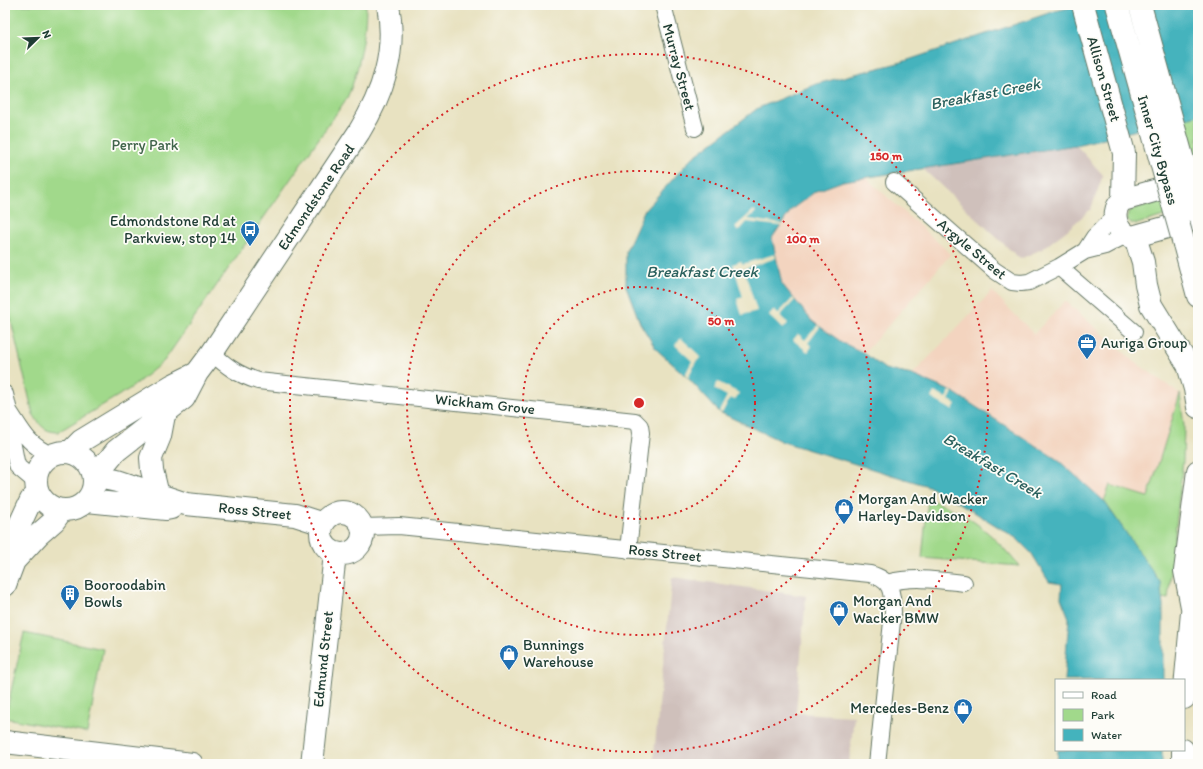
<svg xmlns="http://www.w3.org/2000/svg" width="1203" height="769" font-family="Itim,sans-serif">
<style>
.built{fill:#f3d4bf}
.industrial{fill:#cfc0bb}
.green{fill:#a1d98b;stroke:#608b60}
.water{fill:#44b3bd;stroke:#327878}
.pier{fill:#e8e2c1}
.lines{fill:none;stroke-linecap:round;stroke-linejoin:round}
.street-casing{stroke:#657765;stroke-width:18}
.secondary-casing{stroke:#657765;stroke-width:24}
.primary-casing{stroke:#657765;stroke-width:24}
.highway-casing{stroke:#657765;stroke-width:24}
.street{stroke:#fff;stroke-width:16}
.secondary{stroke:#fff;stroke-width:22}
.primary{stroke:#fff;stroke-width:22}
.highway{stroke:#fff;stroke-width:22}
.highway-bridge-casing{stroke:#657765;stroke-width:24;stroke-linecap:butt}
.highway-bridge{stroke:#fff;stroke-width:22}
.ring{fill:none;stroke:#d62828;stroke-width:2;stroke-dasharray:2 4}
.labels{text-anchor:middle;stroke-width:3.5;stroke-linejoin:round;paint-order:stroke}
.street-label{font-size:15px;fill:#1f3d34;stroke:#fdfcf7}
.park-label{font-size:15px;fill:#40644a;stroke:#fdfcf7}
.poi-label{font-size:15px;fill:#1f3d34;stroke:#fdfcf7;text-anchor:start}
.water-label{font-size:16px;font-style:italic;fill:#2a605d;stroke:#fdfcf7}
.centre{fill:#d62828;stroke:#fdfcf7;stroke-width:2}
.ring-label{font-size:12px;text-anchor:middle;font-weight:bold;fill:#d62828;stroke:#fdfcf7;stroke-width:3.5;stroke-linejoin:round;paint-order:stroke}
</style>
<rect width="100%" height="100%" fill="#fdfcf7"/>
<filter id="ink" filterUnits="userSpaceOnUse"><feTurbulence type="fractalNoise" baseFrequency=".025" numOctaves="2"/><feDisplacementMap in="SourceGraphic" scale="8" xChannelSelector="R" yChannelSelector="G"/><feConvolveMatrix kernelMatrix="1 2 1 2 8 2 1 2 1" color-interpolation-filters="sRGB"/></filter>
<filter id="wash" filterUnits="userSpaceOnUse"><feTurbulence type="fractalNoise" baseFrequency=".012" numOctaves="4" result="noise"/><feDisplacementMap in="SourceGraphic" scale="16" xChannelSelector="R" yChannelSelector="G"/><feGaussianBlur stdDeviation="0.9" result="paint"/><feColorMatrix in="noise" values="0 0 0 0 0 0 0 0 0 0 0 0 0 0 0 0 0 1.4 0 .05"/><feComposite in="paint" operator="in"/></filter>
<g filter="url(#wash)">
<rect width="100%" height="100%" fill="#e8e2c1"/>
<path class="built" d="M865,177L951,254L864,353L843,343L812,321L793,298L782,284L772,238L792,209L816,191L843,181Z
M992,291L1034,334L1065,301L1135,362L1180,394L1148,497L1110,485L1104,501L1058,460L953,392L912,375Z"/>
<path class="industrial" d="M1076,145L1103,175L1091,209L1066,231L1042,249L1020,259L922,168Z
M672,577L806,596L796,713L854,716L849,764H653Z"/>
<path class="green" d="M5,5H366C366,34 359,72 347,98L164,361L131,388L58,432C44,432 40,425 33,414L5,295Z
M1198,115V161L1190,163L1179,118Z
M1198,190V206L1137,224H1131L1127,220L1128,212L1133,209Z
M1180,394L1184,426L1183,461L1168,599L1162,598L1160,582L1104,501L1110,485L1148,497Z
M928,499C971,515 990,531 1019,566L922,558Z
M24,633L103,649L87,733L5,718Z"/>
<path class="water" d="M1081,5H1198V115L1076,145L843,181L816,191L792,209L772,238L782,284L812,321L843,343L864,353L885,369L912,375L953,392L1058,460L1104,501L1160,582L1163,606V680H1064L1069,618L1061,598L1062,584L1049,582L1032,554L1016,538L953,499L928,486L783,442L719,412L688,378L656,349L640,323L626,286V251L644,211L692,158L758,108L816,84L902,62L1055,11Z
M1058,750H1162V764H1057Z"/>
<path class="pier" d="M754,210L756,212L748,219L782,224L781,226L747,222L738,232L735,227Z
M775,254L776,258L744,269L757,311L742,315L737,299L743,297L733,264L741,261L743,264Z
M793,298L795,300L780,316L788,323L783,329L769,316L774,310L778,314Z
M818,325L820,327L808,343L812,346L808,352L793,340L798,334L805,340Z
M681,338L701,357L695,363L688,378L685,375L692,361L675,345Z
M718,382L739,393L735,400L730,398L722,413L719,412L727,396L714,389Z
M950,391L953,392L949,400L956,404L952,410L931,398L934,392L946,398Z"/>
</g>
<g filter="url(#ink)">
<g class="lines">
<defs>
<path id="street" d="M663,5L695,128
M894,182L994,270L1012,282L1021,283L1029,282L1059,267L1085,251L1105,246L1126,235
M1085,251L1094,237L1115,216
M1059,267L1134,332
M212,353C227,367 239,375 258,381L635,421L640,426L641,433L628,550
M5,394L9,411L10,430L16,461L18,467L36,482
M9,411C23,432 27,444 51,455
M363,527L399,526L870,574C892,580 892,591 893,612L877,764
M887,583C913,576 938,580 964,583"/>
<path id="secondary" d="M1083,5L1124,153L1123,200
M1185,182L1123,200C1110,209 1115,234 1132,237L1196,219
M36 481a29 29 0 1 1 58 0a29 29 0 1 1-58 0Z
M70,452L81,441L173,385L197,373
M93,471L108,461L116,451L184,398L197,373L212,353L359,132C383,93 397,52 388,5
M94,476L117,481L186,504L295,515L323,524
M158,495L152,470L151,458L160,436L164,415
M87,501L166,509L171,508
M321 533a21 21 0 1 1 42 0a21 21 0 1 1-42 0Z
M14,561L38,535L54,521L62,510
M5,585L14,561V537L31,500L38,493
M312,764L335,554"/>
<path id="primary" d="M5,742L192,764"/>
<path id="highway" d="M1135,237L1143,262L1146,285L1151,305L1188,365L1195,389L1198,407
M1184,244L1198,296
M1192,607L1185,571L1198,471
M1184,698L1194,591
M1183,750V764"/>
</defs>
<use href="#street" class="street-casing"/>
<use href="#secondary" class="secondary-casing"/>
<use href="#primary" class="primary-casing"/>
<use href="#highway" class="highway-casing"/>
<use href="#street" class="street"/>
<use href="#secondary" class="secondary"/>
<use href="#primary" class="primary"/>
<use href="#highway" class="highway"/>
<defs>
<path id="highway-bridge" d="M1117,5L1184,244
M1140,5L1198,214"/>
</defs>
<use href="#highway-bridge" class="highway-bridge-casing"/>
<use href="#highway-bridge" class="highway-bridge"/>
</g>
</g>
<g class="ring">
<circle cx="639" cy="403" r="116"/>
<circle cx="639" cy="403" r="232"/>
<circle cx="639" cy="403" r="349"/>
</g>
<defs>
<symbol id="bus-pin" viewBox="-11 -11 22 30"><path d="M0 17L-7.5 6A9.5 9.5 0 1 1 7.5 6Z" fill="#1f6fb2" stroke="#fdfcf7"/><path d="M-5-6H5V4H4V6H2V4H-2V6H-4V4H-5ZM-3.5-4V0h7V-4ZM-3.5 1.2v1.5H-2V1.2ZM2 1.2v1.5H3.5V1.2Z" fill="#fff"/></symbol>
<symbol id="office-pin" viewBox="-11 -11 22 30"><path d="M0 17L-7.5 6A9.5 9.5 0 1 1 7.5 6Z" fill="#1f6fb2" stroke="#fdfcf7"/><path d="M-6-3h4V-5.5h4V-3h4V5H-6ZM-1-4.5V-3h2v-1.5ZM-6 0V1H6V0Z" fill="#fff"/></symbol>
<symbol id="shop-pin" viewBox="-11 -11 22 30"><path d="M0 17L-7.5 6A9.5 9.5 0 1 1 7.5 6Z" fill="#1f6fb2" stroke="#fdfcf7"/><path d="M-5-2.5h2.3a2.7 3.5 0 0 1 5.4 0H5L5.5 6h-11ZM-1.5-2.5h3a1.5 2.3 0 0 0-3 0Z" fill="#fff"/></symbol>
<symbol id="building-pin" viewBox="-11 -11 22 30"><path d="M0 17L-7.5 6A9.5 9.5 0 1 1 7.5 6Z" fill="#1f6fb2" stroke="#fdfcf7"/><path d="M-4-6H4V6H1V3H-1V6H-4ZM-2.5-4.3h1.7v1.8h-1.7ZM.8-4.3h1.7v1.8H.8ZM-2.5-1h1.7V.8h-1.7ZM.8-1h1.7V.8H.8Z" fill="#fff"/></symbol>
</defs>
<g fill-rule="evenodd">
<use href="#bus-pin" x="239" y="219" width="22" height="30"/>
<use href="#office-pin" x="1076" y="332" width="22" height="30"/>
<use href="#shop-pin" x="833" y="497" width="22" height="30"/>
<use href="#building-pin" x="59" y="583" width="22" height="30"/>
<use href="#shop-pin" x="828" y="599" width="22" height="30"/>
<use href="#shop-pin" x="498" y="643" width="22" height="30"/>
<use href="#shop-pin" x="952" y="697" width="22" height="30"/>
</g>
<g class="labels">
<g class="street-label">
<text transform="translate(679 67) rotate(75)" y="5">Murray Street</text>
<text transform="translate(1104 79) rotate(74)" y="5">Allison Street</text>
<text transform="translate(1158 150) rotate(74)" y="5">Inner City Bypass</text>
<text transform="translate(316 197) rotate(-56)" y="5">Edmondstone Road</text>
<text transform="translate(972 249) rotate(40)" y="5">Argyle Street</text>
<text transform="translate(485 404) rotate(6)" y="5">Wickham Grove</text>
<text transform="translate(255 511) rotate(6)" y="5">Ross Street</text>
<text transform="translate(665 553) rotate(6)" y="5">Ross Street</text>
<text transform="translate(323 659) rotate(-84)" y="5">Edmund Street</text>
</g>
<g class="park-label">
<text x="145" y="150">Perry Park</text>
</g>
<g class="poi-label">
<text x="236" y="226" text-anchor="end">Edmondstone Rd at<tspan x="236" dy="17">Parkview, stop 14</tspan></text>
<text x="1101" y="348">Auriga Group</text>
<text x="858" y="504">Morgan And Wacker<tspan x="858" dy="17">Harley-Davidson</tspan></text>
<text x="84" y="590">Booroodabin<tspan x="84" dy="17">Bowls</tspan></text>
<text x="853" y="606">Morgan And<tspan x="853" dy="17">Wacker BMW</tspan></text>
<text x="523" y="650">Bunnings<tspan x="523" dy="17">Warehouse</tspan></text>
<text x="949" y="713" text-anchor="end">Mercedes-Benz</text>
</g>
<g class="water-label">
<text transform="translate(985 93) rotate(-11)" y="6">Breakfast Creek</text>
<text x="702" y="277">Breakfast Creek</text>
<text transform="translate(993 465) rotate(31)" y="6">Breakfast Creek</text>
</g>
</g>
<circle cx="639" cy="403" r="6" class="centre"/>
<g class="ring-label">
<text x="886" y="160">150 m</text>
<text x="803" y="243">100 m</text>
<text x="721" y="325">50 m</text>
</g>
<rect width="1203" height="769" fill="none" stroke="#fdfcf7" stroke-width="20"/>
<rect x="1055" y="679" width="130" height="72" fill="#fdfcf7" stroke="#a4b0a9"/>
<rect x="1063" y="692" width="20" height="6" fill="#ffffff" stroke="#a4b0a9"/>
<text x="1091" y="699" font-size="12" fill="#1f3d34">Road</text>
<rect x="1063" y="709" width="20" height="12" fill="#a1d98b" stroke="#a4b0a9"/>
<text x="1091" y="719" font-size="12" fill="#1f3d34">Park</text>
<rect x="1063" y="729" width="20" height="12" fill="#44b3bd" stroke="#a4b0a9"/>
<text x="1091" y="739" font-size="12" fill="#1f3d34">Water</text>
<g transform="translate(38 38) rotate(67)" stroke="#fdfcf7" stroke-width="3" paint-order="stroke">
<path d="M0-3L7 15L0 10L-7 15Z" fill="#1f3d34"/>
<text y="-6" font-size="11" font-weight="bold" text-anchor="middle" fill="#1f3d34">N</text>
</g>
</svg>
